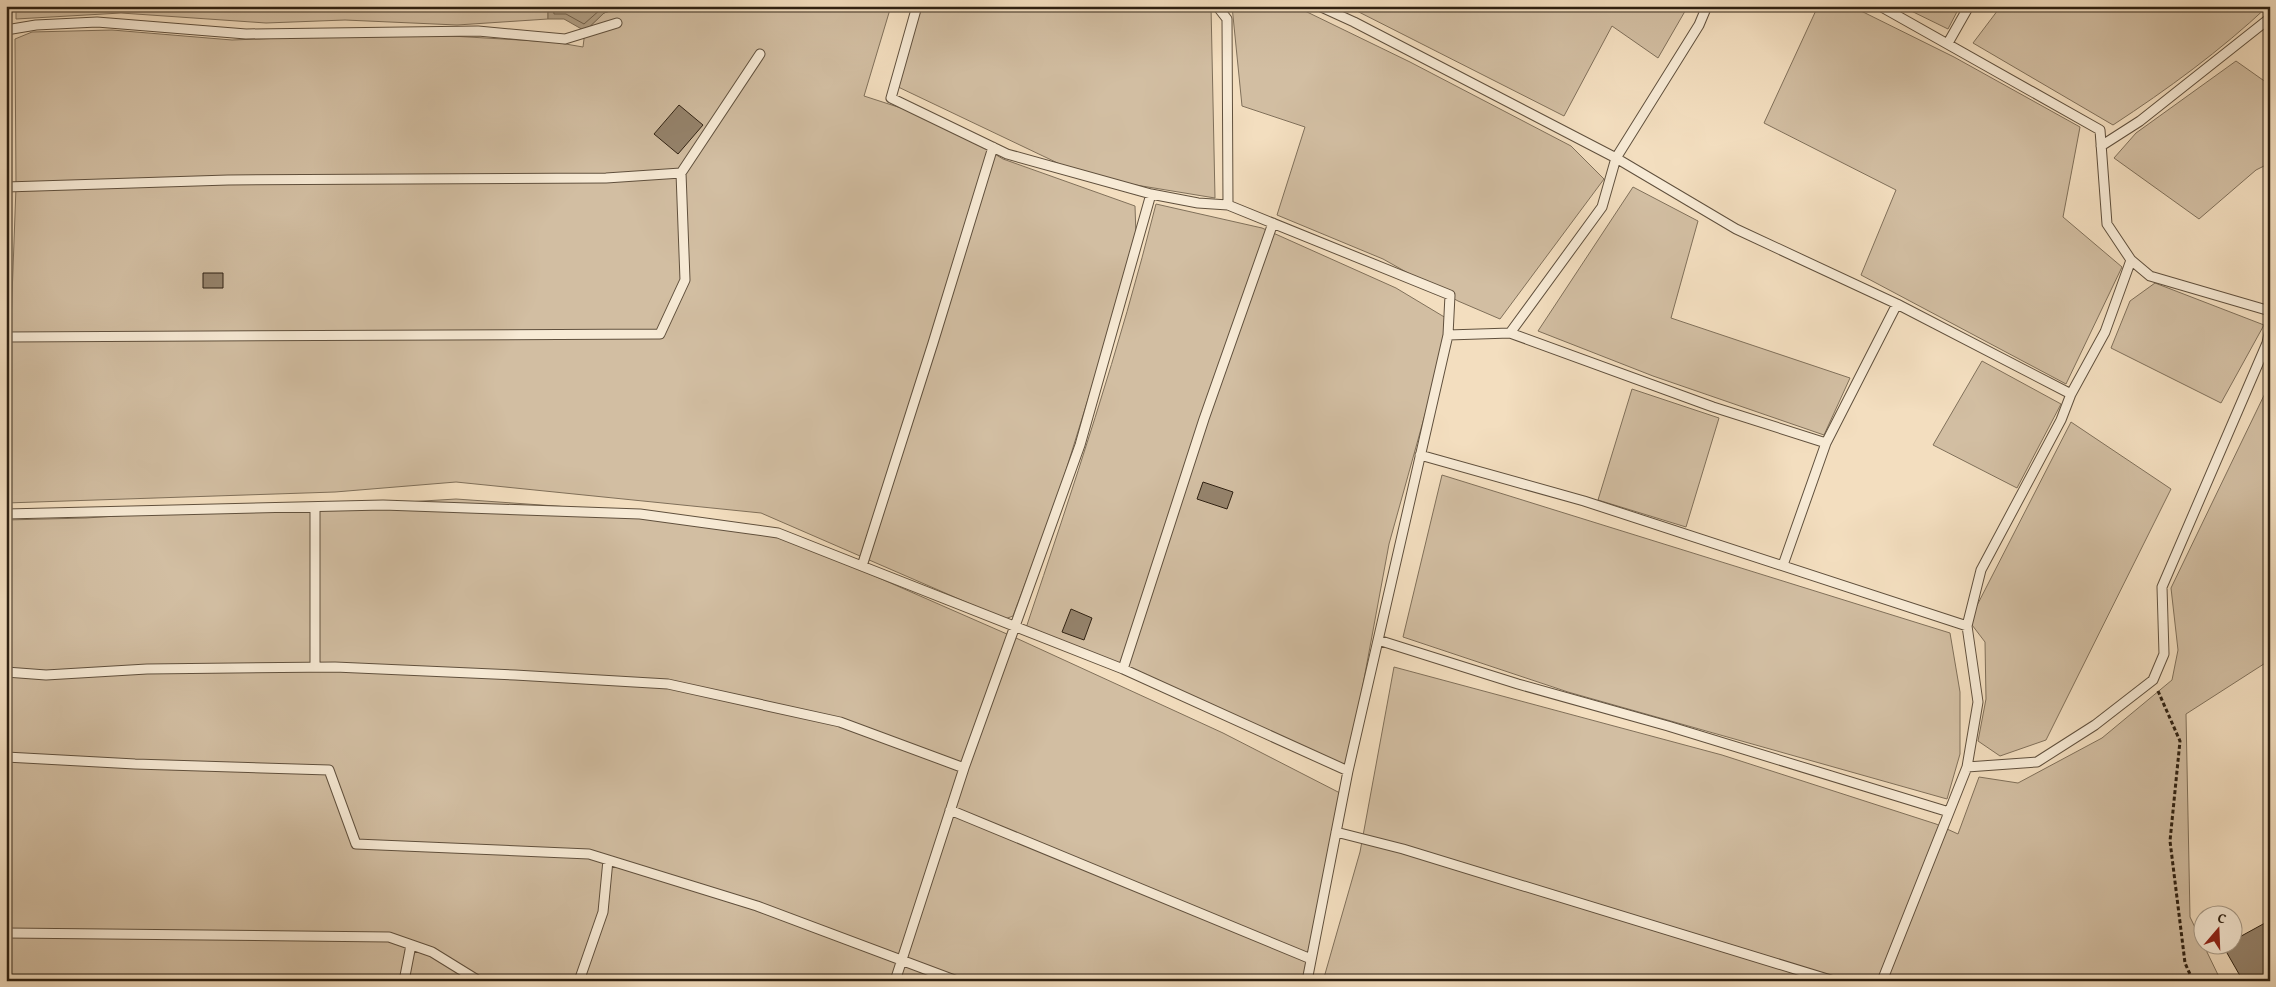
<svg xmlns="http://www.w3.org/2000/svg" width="2276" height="987" font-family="'Gentium Book Plus',serif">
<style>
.green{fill:#d2bea2;stroke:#80705a}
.water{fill:#b09e84;stroke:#7c6c56}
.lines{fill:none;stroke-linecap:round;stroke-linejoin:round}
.shore{stroke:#70604b;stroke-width:1}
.building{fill:#95836c;stroke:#2f2112}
.lane-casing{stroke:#60503d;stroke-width:11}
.path{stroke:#2f2112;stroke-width:3;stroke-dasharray:4 2.5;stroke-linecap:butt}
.lane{stroke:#f7ead5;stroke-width:9}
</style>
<rect width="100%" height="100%" fill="#f3debf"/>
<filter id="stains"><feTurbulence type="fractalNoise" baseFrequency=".004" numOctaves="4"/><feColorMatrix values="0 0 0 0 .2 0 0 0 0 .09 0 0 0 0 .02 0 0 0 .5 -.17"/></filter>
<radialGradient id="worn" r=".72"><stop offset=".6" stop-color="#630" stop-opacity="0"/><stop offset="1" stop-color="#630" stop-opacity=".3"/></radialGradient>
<path class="green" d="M16,6H548V19L457,25L345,20L266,23L121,13L16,19Z
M625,6H891L864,96L938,120L1003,159L1135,206L1136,236L1098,367L1058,496L1013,616L1005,619L761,513L456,482L335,492L6,503V392L10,351L16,187L15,39L32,32L112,30L232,40L334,36H451L554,42L583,47L585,31L604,13Z
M918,6H1211L1215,198L1087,177L894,85Z
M1232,6H1280L1305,11L1410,62L1571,146L1604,179L1500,319L1458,301L1383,259L1277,215L1305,127L1242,106Z
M1347,6H1688L1658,58L1612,26L1564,116Z
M1818,6H1851L1954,57L2080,127L2063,217L2122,267L2066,384L1861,275L1896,190L1764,123Z
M1901,6H1960L1948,29Z
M2001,6H2268C2220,51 2168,89 2113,125L1973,43Z
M2236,61L2270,85V163L2256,170L2199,219L2114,158L2136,133Z
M1633,187L1698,221L1671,318L1850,378L1824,435L1653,376L1538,331Z
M1156,204L1262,228L1396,288L1451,321L1389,544L1347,771L1293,751L1228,717L1026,628C1073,488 1120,348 1156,204Z
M2155,283L2264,325L2221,403L2111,348L2130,301Z
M1982,361L2061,404L2017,488L1933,445Z
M2270,383V660L2186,714L2190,917L2221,981H1323L1360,852L1394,667L1722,755L1936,824L1958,834L1979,777L2018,783L2102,738L2172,680L2178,650L2171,588Z
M1632,389L1719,418L1686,527L1598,500Z
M2071,422L2171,489L2046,740L2000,756L1978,741L1986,699L1985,642L1969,621Z
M1442,475L1950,633L1960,692V754L1947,799L1568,692L1403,637Z
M456,499L640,512L765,528L1016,638L1223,733L1340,793L1305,981H8L6,520L86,518L192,511L325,507Z"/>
<path class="water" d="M548,6H625L604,13L585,31L564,19H548Z"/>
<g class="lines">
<path class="shore" d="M553,6L554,14H566L584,24L601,9L608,6"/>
</g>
<path class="building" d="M679,105L703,125L678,154L654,134Z
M203,273H223V288H203Z
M1203,482L1233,492L1227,509L1197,499Z
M1071,609L1092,618L1084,640L1062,632Z
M2265,923L2270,931V981H2243L2223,946L2234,944V940Z"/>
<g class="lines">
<defs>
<path id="lane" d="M917,6L891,98L1007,154L1151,194L1198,203L1228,205
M1217,6L1227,19L1228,205L1450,295L1448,335
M1319,6L1354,22L1616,158L1736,229L1897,304L2071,394
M1880,6L2100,130L2107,224L2131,260L2150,276L2270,311
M6,30L36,25L97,22L246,34L478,31L565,39L617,23
M6,31L7,6
M1948,43L1969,6
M2101,146L2140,121L2270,18
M6,187L228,180L606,178L681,173L760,54
M1510,333L1713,407L1826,443L1783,565
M6,337L660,334L685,280L681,173
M1826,443L1897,304
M1420,455L1584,501L1967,626
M315,507V667
M6,514L383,505L640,514L778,533L1123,669L1348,771
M862,566L933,343L993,147
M1378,640L1518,684L1668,726L1949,812
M1123,669L1204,419L1273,223
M6,672L46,675L147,669L335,667L515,675L668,684L840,722L964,768
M6,757L135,764L329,770L356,844L589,854L757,906L957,981
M1967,767L1978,702L1967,626L1981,570L2061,420L2071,394L2105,332L2131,260
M950,810L1311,959
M1336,832L1403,849L1834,981
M6,933L389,937L432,952L479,981
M404,981L411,945
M579,981L603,912L608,860
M895,981L964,768L1080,445L1151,194
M1307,981L1348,771L1448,335L1510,333L1602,207L1616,158L1699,25L1707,6
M1882,981L1967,767L2037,762L2095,725L2153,680L2164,654L2162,587L2267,343L2270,329"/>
</defs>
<use href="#lane" class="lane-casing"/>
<path class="path" d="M2158,691L2180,741L2170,841L2185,963L2193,981"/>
<use href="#lane" class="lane"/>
</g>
<rect width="2276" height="987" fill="none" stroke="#f3debf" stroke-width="25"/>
<rect x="8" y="8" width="2261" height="972" fill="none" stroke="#2f2112" stroke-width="2.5"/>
<rect x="12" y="12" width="2251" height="962" fill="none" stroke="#2f2112"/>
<g transform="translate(2218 930) rotate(19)"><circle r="24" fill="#f7ead5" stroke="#a79a87"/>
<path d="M0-4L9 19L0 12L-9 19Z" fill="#8f2418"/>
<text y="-8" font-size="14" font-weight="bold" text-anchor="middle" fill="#2f2112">С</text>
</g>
<rect width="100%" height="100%" filter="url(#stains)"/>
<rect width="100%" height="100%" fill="url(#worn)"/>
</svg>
